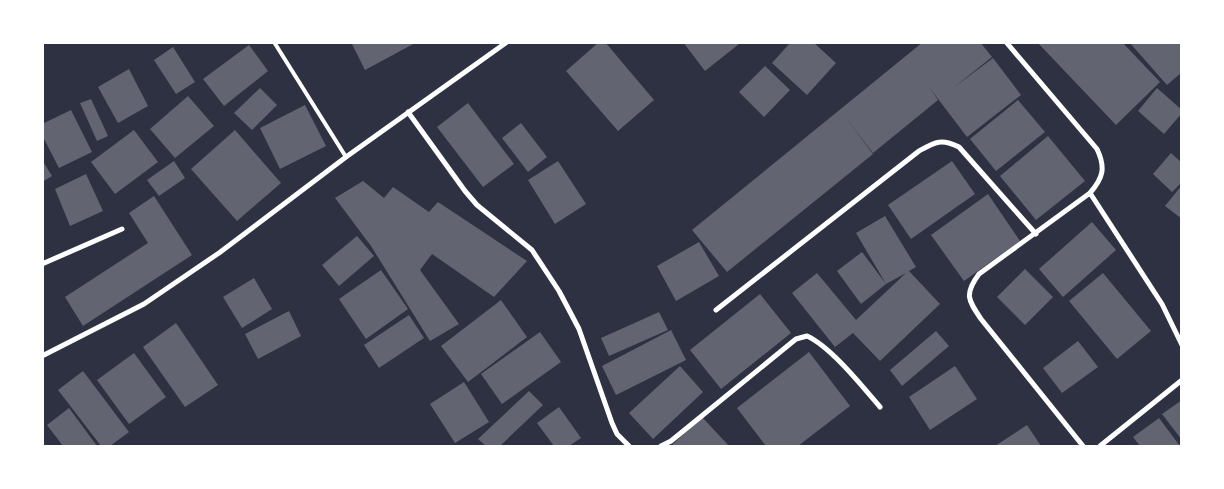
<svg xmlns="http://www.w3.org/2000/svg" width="1224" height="489" font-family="'Open Sans',sans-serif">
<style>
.building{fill:#626471}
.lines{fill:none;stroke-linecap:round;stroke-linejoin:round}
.service{stroke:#fff;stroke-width:4}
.minor{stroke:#fff;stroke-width:5}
</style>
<rect width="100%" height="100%" fill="#2d3142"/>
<path class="building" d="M351,42H417L365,70Z
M599,42H605L654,100L618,131L566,71Z
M683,42H738L739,44L705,71Z
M791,42H813L836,63L807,95L772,63Z
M923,42H980L992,57L953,88L993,58L1021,95L967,137L929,87L938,100L873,153L845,117L873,154L727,272L692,230Z
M1037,42H1122L1160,82L1116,125Z
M1129,42H1182V72L1167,85Z
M249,45L268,71L224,106L203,79Z
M173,47L195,82L176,94L154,60Z
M765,66L790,90L764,117L739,92Z
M129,69L148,106L118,123L98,87Z
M260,88L277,105L252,130L234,113Z
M1157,88L1182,110V113L1164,134L1138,111Z
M188,96L214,126L175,158L150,129Z
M91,99L108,136L97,141L80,103Z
M1018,100L1045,132L996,171L970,139Z
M468,103L514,164L483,187L437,127Z
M305,105L326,146L280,169L260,128Z
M71,110L92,152L59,168L42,135V124Z
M521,123L547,157L528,172L502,138Z
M134,130L158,162L115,194L91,162Z
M235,130L281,183L237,221L191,169Z
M1048,136L1085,181L1036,220L1000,176Z
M1171,153L1182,163V182L1172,192L1153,174Z
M42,160L52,176L42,182Z
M174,161L185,178L159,196L147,180Z
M558,161L586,204L555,224L528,180Z
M952,161L975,194L911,239L888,205Z
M86,174L103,211L70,226L55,189Z
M363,181L384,198L393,187L429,212L438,202L527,261L494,297L432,254L420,270L459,324L430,341L371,246L335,198Z
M1182,185V219L1165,206Z
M988,194L1020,241L964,281L931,235Z
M154,196L192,255L83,326L65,297L148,243L129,213Z
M885,216L916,267L909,271L940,304L880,361L853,333L835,347L792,293L817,273L856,320L906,273L886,284L861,304L837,271L862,252L886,284L856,233Z
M1092,222L1116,250L1063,297L1039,269Z
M357,236L374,256L339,286L322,265Z
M699,242L719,276L676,301L657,266Z
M1025,269L1053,297L1025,325L997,297Z
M381,270L408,309L366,339L339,299Z
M1103,273L1151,331L1117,359L1069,301Z
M254,278L272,309L242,328L223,297Z
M760,294L791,333L721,389L690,350Z
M501,300L527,337L468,382L441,346Z
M289,311L301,336L258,359L245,334Z
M659,312L668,330L609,356L601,338Z
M409,315L424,338L379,368L364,345Z
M176,323L218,385L185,407L143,347Z
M671,330L686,360L616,395L602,366Z
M936,331L949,346L902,386L890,370Z
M540,332L561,362L502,404L481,374Z
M1078,341L1098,367L1062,393L1043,368Z
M809,352L850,406L798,446H766L737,408Z
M134,353L166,397L129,424L97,380Z
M680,366L703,392L653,439L629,413Z
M955,366L977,399L930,430L909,397Z
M83,371L129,432L110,446H101L58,390Z
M464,382L489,422L455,443L430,404Z
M529,391L543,405L500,446H486L478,439Z
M1182,400V440L1162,414Z
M559,407L581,438L569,446H554L537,423Z
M69,408L97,446H63L47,425Z
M702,417L729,446H671Z
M1159,418L1180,446H1140L1133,437Z
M1027,425L1041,446H995Z"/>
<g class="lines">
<path class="service" d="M274,42L346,157"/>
<path class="minor" d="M1006,42L1097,149C1106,168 1103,178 1090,193L1162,304L1182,345
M408,112L465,191L477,205L532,250L559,291L579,329L612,423L617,434L629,446
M42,264L122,229
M716,310L919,151C935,142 941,138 959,147L1036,234
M42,356L144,304L219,253L346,157L507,42
M661,446L671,441L796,339L807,336C831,347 862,386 880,407
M1083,446L981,319C968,300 964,294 979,274L1090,193
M1100,446L1182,380"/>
</g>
<rect width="1224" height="489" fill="none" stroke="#ffffff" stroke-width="88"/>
</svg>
